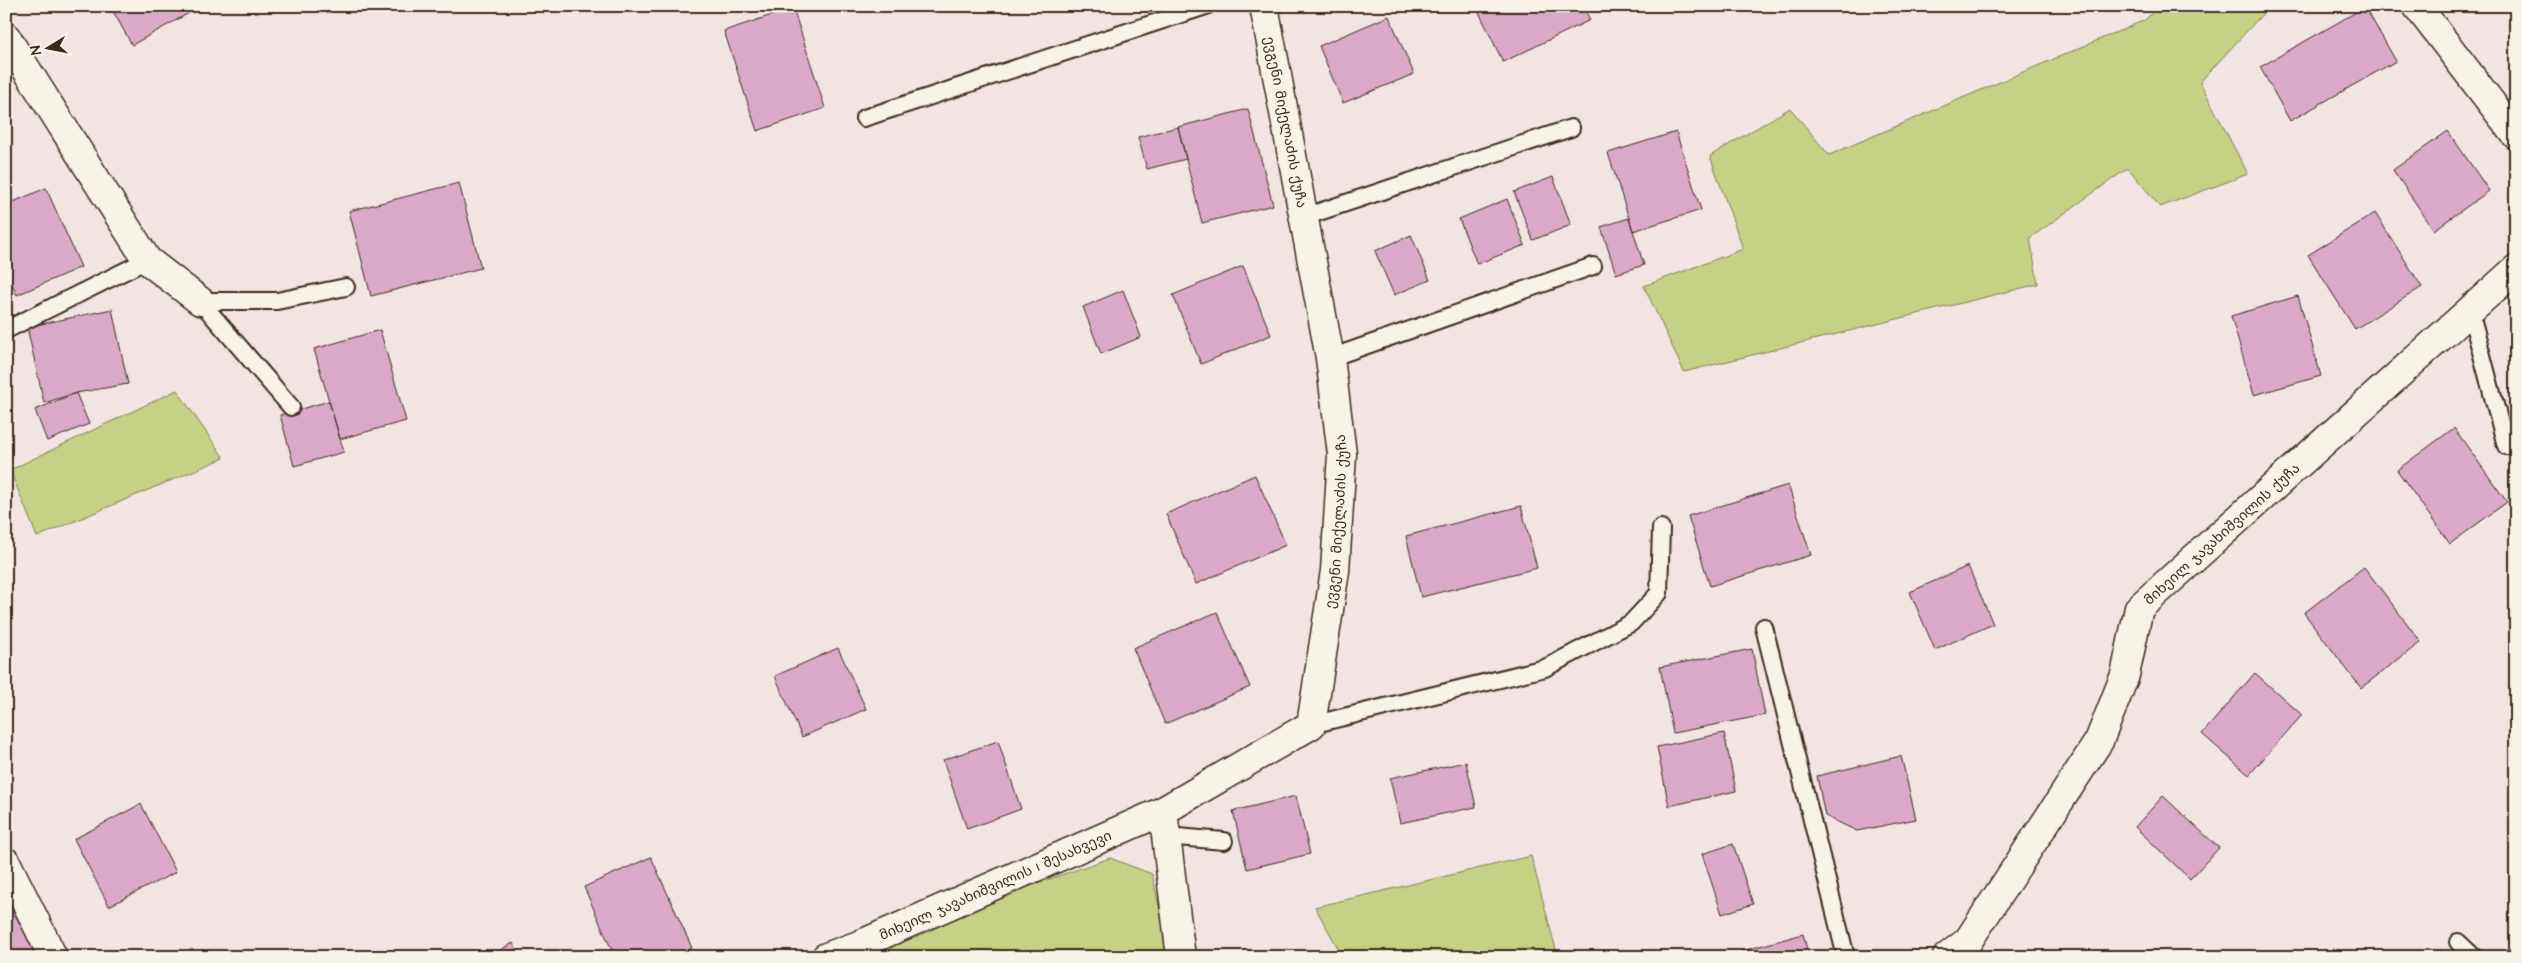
<svg xmlns="http://www.w3.org/2000/svg" width="2522" height="963" font-family="'Architects Daughter','Noto Sans Georgian',sans-serif">
<style>
.green{fill:#c5d185;stroke:#807e52}
.building{fill:#daa9c8;stroke:#3b2a1e}
.lines{fill:none;stroke-linecap:round;stroke-linejoin:round}
.lane-casing{stroke:#3b2a1e;stroke-width:20}
.street-casing{stroke:#3b2a1e;stroke-width:31}
.lane{stroke:#f7f3e8;stroke-width:16}
.street{stroke:#f7f3e8;stroke-width:28}
.labels{text-anchor:middle;stroke-width:4;stroke-linejoin:round;paint-order:stroke}
.street-label{font-size:14px;fill:#3b2a1e;stroke:#f7f3e8}
</style>
<rect width="100%" height="100%" fill="#f1e4e2"/>
<filter id="ink" filterUnits="userSpaceOnUse"><feTurbulence type="fractalNoise" baseFrequency=".02" numOctaves="2"/><feDisplacementMap in="SourceGraphic" scale="10" xChannelSelector="R" yChannelSelector="G"/><feConvolveMatrix kernelMatrix="1 2 1 2 8 2 1 2 1" color-interpolation-filters="sRGB"/></filter>
<g filter="url(#ink)">
<path class="green" d="M2159,6H2270L2200,82L2248,174L2160,207L2128,168L2030,238L2038,284L1684,372L1644,286L1743,249L1710,156L1790,108L1829,155L2145,20Z
M177,390L224,458L37,537L10,470Z
M1531,856L1558,957H1343L1315,907Z
M1110,858L1152,874L1170,957H826Z"/>
<path class="building" d="M110,6H186L189,13L132,45Z
M1476,6H1583L1590,20L1503,62Z
M2365,7L2396,61L2290,121L2260,67Z
M793,8L825,108L757,131L724,31Z
M1389,16L1414,74L1343,103L1319,46Z
M1248,109L1273,205L1202,223L1178,127Z
M1178,127L1186,159L1147,169L1138,137Z
M2448,131L2489,191L2434,230L2393,170Z
M1676,132L1701,210L1633,231L1608,153Z
M1553,177L1571,225L1533,240L1514,192Z
M459,183L481,268L371,296L349,211Z
M46,188L81,267L17,295L6,271V205Z
M1507,199L1525,245L1477,264L1459,219Z
M2375,213L2422,287L2355,329L2308,255Z
M1629,218L1644,265L1616,274L1601,227Z
M1411,235L1430,280L1394,295L1375,251Z
M1243,266L1271,335L1201,364L1173,295Z
M1123,290L1141,337L1101,354L1083,307Z
M2298,296L2321,376L2254,395L2231,316Z
M112,309L128,384L76,393L44,403L27,327Z
M380,330L406,421L340,439L314,349Z
M76,393L89,424L47,441L35,410Z
M329,401L344,452L294,466L280,415Z
M2454,428L2507,502L2450,544L2397,470Z
M1255,475L1286,545L1196,584L1166,514Z
M1788,485L1811,555L1710,586L1688,516Z
M1521,506L1537,568L1421,597L1406,536Z
M1968,566L1993,624L1935,650L1910,592Z
M2364,567L2421,642L2361,688L2304,613Z
M1217,612L1250,687L1165,724L1133,648Z
M838,648L866,709L802,737L775,676Z
M1752,649L1765,715L1673,733L1660,667Z
M2255,673L2302,715L2249,775L2202,734Z
M1724,733L1736,791L1669,806L1657,747Z
M998,741L1021,809L967,829L943,760Z
M1901,756L1916,819L1857,831L1825,816L1817,776Z
M1466,762L1476,807L1400,823L1390,778Z
M1296,796L1310,854L1247,869L1233,811Z
M2163,796L2219,848L2190,879L2135,827Z
M141,804L176,872L109,906L74,839Z
M1733,844L1753,904L1722,914L1702,854Z
M651,857L692,948L672,957H615L584,887Z
M6,901L39,952L32,957H6Z
M1803,934L1809,957H1743L1742,951Z
M513,943L519,957H487Z"/>
<g class="lines">
<defs>
<path id="lane" d="M864,118L1206,6
M1304,217L1571,128
M2470,310L2506,446
M6,330L147,260
M1330,358L1593,266
M291,407L200,301H277L346,287
M1764,627L1846,957
M1311,725L1545,668L1631,623L1659,593L1661,528
M1166,836L1224,841
M2458,942L2474,957"/>
<g id="street">
<path d="M2417,6L2516,135"/>
<path d="M6,37L147,260L200,301"/>
<path d="M1163,811L1181,957"/>
<path d="M6,862L53,957"/>
<path id="s1" d="M826,957L859,945L1163,811L1311,725L1335,571L1342,454L1330,358L1264,6"/>
<path id="s2" d="M1947,957L1968,941L2099,741L2125,675L2139,608L2516,269"/>
</g>
</defs>
<use href="#lane" class="lane-casing"/>
<use href="#street" class="street-casing"/>
<use href="#lane" class="lane"/>
<use href="#street" class="street"/>
</g>
</g>
<g class="labels">
<g class="street-label">
<text transform="translate(1286 122) rotate(79)" y="5">ევგენი მიქელაძის ქუჩა</text>
<text dy="5" stroke="none"><textPath href="#s1" startOffset="744">ევგენი მიქელაძის ქუჩა</textPath></text>
<text dy="5" stroke="none"><textPath href="#s2" startOffset="516">მიხეილ ჯავახიშვილის ქუჩა</textPath></text>
<text dy="5" stroke="none"><textPath href="#s1" startOffset="184">მიხეილ ჯავახიშვილის I შესახვევი</textPath></text>
</g>
</g>
<rect width="2522" height="963" fill="none" stroke="#f7f3e8" stroke-width="25"/>
<rect x="12" y="12" width="2497" height="938" fill="none" stroke="#3b2a1e" stroke-width="2" filter="url(#ink)"/>
<g transform="translate(48 48) rotate(260)" stroke="#f7f3e8" stroke-width="4" paint-order="stroke">
<path d="M0-4L9 19L0 12L-9 19Z" fill="#3b2a1e"/>
<text y="-8" font-size="14" font-weight="bold" text-anchor="middle" fill="#3b2a1e">N</text>
</g>
</svg>
